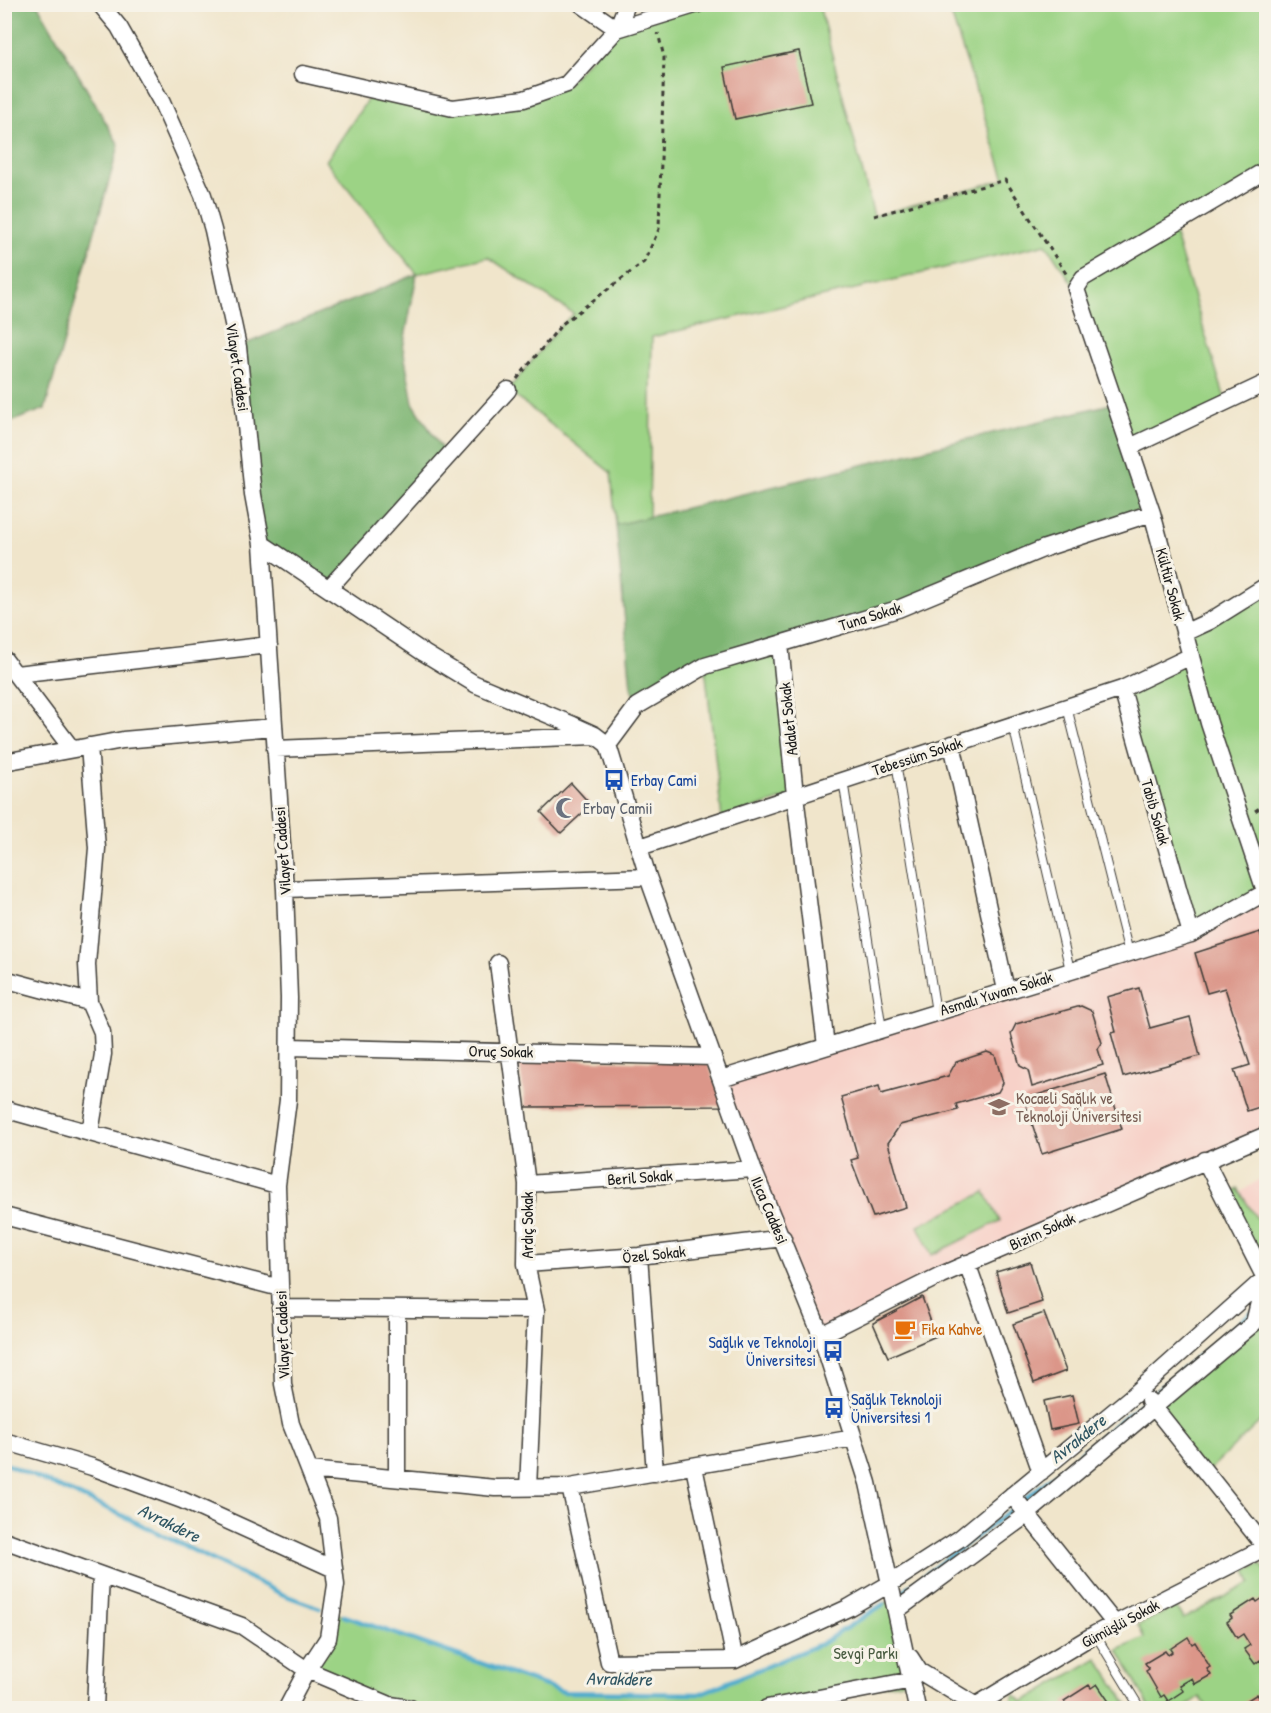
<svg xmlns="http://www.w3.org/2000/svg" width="1271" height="1713" font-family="'Patrick Hand',sans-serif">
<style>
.built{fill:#f7d1c8}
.green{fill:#9cd385;stroke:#5c7850;stroke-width:1.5}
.forest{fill:#7db572;stroke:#4c6847;stroke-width:1.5}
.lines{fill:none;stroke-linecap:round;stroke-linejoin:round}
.stream{stroke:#4faccd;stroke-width:4.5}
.building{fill:#db9689}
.service-casing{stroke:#3c3a36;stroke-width:10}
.minor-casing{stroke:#3c3a36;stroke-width:19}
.path{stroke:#3c3a36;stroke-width:3;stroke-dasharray:4.5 4.5;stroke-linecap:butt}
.service{stroke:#fff;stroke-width:8}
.minor{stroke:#fff;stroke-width:16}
.labels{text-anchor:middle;stroke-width:6;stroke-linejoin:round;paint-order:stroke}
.street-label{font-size:16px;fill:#1c1c1c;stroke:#f7f3e8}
.transit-label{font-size:16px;fill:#164399;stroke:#f7f3e8;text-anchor:start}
.worship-label{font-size:16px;fill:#5b616d;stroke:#f7f3e8;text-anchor:start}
.education-label{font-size:16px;fill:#785e54;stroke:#f7f3e8;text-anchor:start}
.food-label{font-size:16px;fill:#c56008;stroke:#f7f3e8;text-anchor:start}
.park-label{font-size:16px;fill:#495c41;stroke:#f7f3e8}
.water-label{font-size:18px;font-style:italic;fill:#305663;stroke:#f7f3e8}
</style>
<rect width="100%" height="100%" fill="#f7f3e8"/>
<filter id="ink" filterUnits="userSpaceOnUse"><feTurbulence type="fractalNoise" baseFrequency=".0167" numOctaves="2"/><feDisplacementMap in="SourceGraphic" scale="12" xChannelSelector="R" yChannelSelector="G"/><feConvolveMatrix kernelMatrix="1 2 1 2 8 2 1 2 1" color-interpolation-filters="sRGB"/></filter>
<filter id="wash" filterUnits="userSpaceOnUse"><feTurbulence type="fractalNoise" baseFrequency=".008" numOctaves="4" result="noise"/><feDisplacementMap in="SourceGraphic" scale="24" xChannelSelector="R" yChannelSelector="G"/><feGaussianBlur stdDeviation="1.35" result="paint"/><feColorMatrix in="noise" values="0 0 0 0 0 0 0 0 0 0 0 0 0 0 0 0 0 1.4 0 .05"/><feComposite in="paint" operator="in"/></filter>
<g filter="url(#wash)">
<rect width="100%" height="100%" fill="#f0e5cb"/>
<path class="built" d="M1266,894V1135L821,1335L721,1079L1190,934Z
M1266,1175V1250L1229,1200Z"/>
<path class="green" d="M698,5H819L874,216L1005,179L948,5H1266V170L1172,226L1226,402L1130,447L1076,289L1046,244L652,337L649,517L616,525L611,473L508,390L562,324L574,314L488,257L417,274L326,161L374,90L453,108L567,84L617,29Z
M1266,586V894L1191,934L1122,689L1190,656L1184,633Z
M780,644L795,795L722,819L705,666Z
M1238,1189L1266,1233V1416L1206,1473L1155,1408L1254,1323L1265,1278L1223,1196Z
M985,1192L1000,1221L932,1255L918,1226Z
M1261,1564L1266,1571V1708H1208L1200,1697L1184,1708H1150L1118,1650L1144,1638L1138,1625L1176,1607L1183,1619L1251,1583L1246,1570Z
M894,1598L912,1680L767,1708H410L307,1670L332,1612L564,1692L699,1694L821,1644Z
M1097,1658L1130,1708H1009L1014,1694L1023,1702Z"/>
<path class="forest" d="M5,4L38,5L119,145L45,409L5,424Z
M417,274L403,348L413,403L447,457L329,588L262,544L238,347Z
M1115,403L1152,513L898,609L705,666L637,706L631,687L616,525Z"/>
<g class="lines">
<path class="stream" d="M4,1463L111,1510L284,1595L320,1608
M902,1592L1019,1504L1251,1313
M344,1616L564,1692L699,1694L821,1644L884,1604"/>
</g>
<g id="blocks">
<path class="building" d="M799,51L811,103L735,119L724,67Z
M571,783L591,805L561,833L541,812Z
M1260,932L1266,951V1105L1247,1111L1234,1070L1250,1065L1225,988L1207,993L1195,953Z
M1139,988L1150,1028L1190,1017L1200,1056L1123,1077L1111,1033L1116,1032L1107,997Z
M1081,1006L1092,1011L1102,1043L1098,1049L1103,1065L1032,1087L1028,1070L1020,1066L1011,1034L1016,1024Z
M987,1052L995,1055L1003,1083L998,1092L956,1104L958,1110L900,1125L888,1143L906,1207L873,1217L851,1160L858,1158L841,1097L879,1086L881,1094L948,1076L956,1062Z
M519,1058L708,1063L724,1106L525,1107Z
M1105,1074L1122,1129L1042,1154L1024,1099Z
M1030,1262L1042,1302L1008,1313L996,1272Z
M922,1297L936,1336L888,1357L873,1323Z
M1044,1313L1066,1371L1034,1383L1013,1324Z
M1072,1395L1079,1424L1050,1430L1044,1401Z
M1263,1598L1266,1604V1660L1262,1663L1260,1660L1255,1664L1244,1649L1250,1645L1243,1634L1237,1638L1227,1622L1232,1618L1230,1615L1255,1599L1257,1602Z
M1188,1637L1192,1644L1195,1642L1210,1667L1207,1669L1211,1675L1195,1684L1192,1678L1180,1685L1183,1691L1168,1701L1164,1695L1161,1697L1146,1671L1149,1669L1145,1663L1165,1651L1168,1655L1172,1652L1170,1649Z
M1097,1684L1110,1703L1106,1706L1108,1708H1059L1066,1704L1064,1701L1089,1685L1091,1688Z
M1257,1694L1266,1708H1235Z"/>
</g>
</g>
<g filter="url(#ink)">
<use href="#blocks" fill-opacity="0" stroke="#3c3a36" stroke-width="1.5"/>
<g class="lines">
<defs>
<path id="service" d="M1067,707L1129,953
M1013,725L1070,970
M896,762L936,1012
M843,780L882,1029
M1095,1634L1140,1708"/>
<path id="minor" d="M100,4L119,27L162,103L203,195L213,230L238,347L253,495L262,544L285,889L289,998L288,1100L277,1185L283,1384L291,1424L328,1518L336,1585L328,1638L307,1670L287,1708
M581,4L617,29L698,4
M303,74L453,108L524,99L567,84L617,29L627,4
M1266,170L1083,278L1076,289L1152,513L1209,723L1266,894
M1130,447L1266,383
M262,544L424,653L475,684L573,725L595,735L608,745
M329,588L508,390
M1184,633L1210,621L1266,586
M780,644L795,795L826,1046
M4,659L72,749
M16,674L269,645
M1122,689L1191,934
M952,744L1006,990
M608,745L648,877L753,1169L821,1335L868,1483L917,1708
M608,745L637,706L705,666L898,609L1045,548L1152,513
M89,746L97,848L87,964L89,1002L102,1032L103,1054L90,1133
M275,749L594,736
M4,762L123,740L273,727
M640,847L1122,689L1191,656
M285,889L648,877
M498,963L527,1184L526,1264L536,1310L528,1488
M4,979L89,1002
M289,1047L713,1057
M721,1079L1191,934L1266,892
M4,1109L277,1185
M527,1184L753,1169
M4,1216L280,1288
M639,1256L655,1473
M967,1263L1041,1472
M526,1264L639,1256L783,1238
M280,1308L536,1310
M821,1335L941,1275L1266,1135
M1149,1401L1266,1548
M4,1441L92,1467L182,1500L334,1569
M694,1467L735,1660
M309,1470L495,1488L570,1487L854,1438
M397,1478V1309
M570,1487L609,1662L735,1660L848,1608L891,1583L959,1539L1136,1393L1265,1278L1205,1160
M1012,1495L1115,1624
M4,1540L242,1626L307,1670L390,1705L410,1708
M897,1610L1021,1519L1254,1323L1265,1278
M910,1657L919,1671L980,1708
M95,1708L101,1575
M767,1708L912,1680
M972,1708L1095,1634L1266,1547"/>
</defs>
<use href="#service" class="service-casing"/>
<use href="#minor" class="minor-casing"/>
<path class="path" d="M874,216L1005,180L1067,275
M517,379L562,324L644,262L659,229L664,57L658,33
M1255,811L1266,804"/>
<use href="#service" class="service"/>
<use href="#minor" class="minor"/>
</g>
</g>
<defs>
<symbol id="bus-bare" viewBox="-9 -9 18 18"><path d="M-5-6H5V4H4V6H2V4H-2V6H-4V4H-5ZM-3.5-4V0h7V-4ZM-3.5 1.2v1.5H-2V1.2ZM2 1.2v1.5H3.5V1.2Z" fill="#1a4fb4" stroke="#f7f3e8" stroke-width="2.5" paint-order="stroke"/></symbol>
<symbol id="mosque-bare" viewBox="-9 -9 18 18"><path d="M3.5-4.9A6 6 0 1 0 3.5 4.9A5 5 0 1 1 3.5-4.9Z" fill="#6b7280" stroke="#f7f3e8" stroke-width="2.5" paint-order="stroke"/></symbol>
<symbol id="university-bare" viewBox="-9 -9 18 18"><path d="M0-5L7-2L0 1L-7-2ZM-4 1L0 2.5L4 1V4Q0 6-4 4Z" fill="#8d6e63" stroke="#f7f3e8" stroke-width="2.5" paint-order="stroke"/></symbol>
<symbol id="cafe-bare" viewBox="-9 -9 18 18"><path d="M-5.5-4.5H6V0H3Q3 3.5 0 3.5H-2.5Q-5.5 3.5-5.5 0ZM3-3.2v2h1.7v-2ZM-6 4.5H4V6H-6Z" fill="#e8710a" stroke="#f7f3e8" stroke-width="2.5" paint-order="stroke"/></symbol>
</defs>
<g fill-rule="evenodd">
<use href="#bus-bare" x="599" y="765" width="30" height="30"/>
<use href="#mosque-bare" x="551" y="793" width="30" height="30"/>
<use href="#university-bare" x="984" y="1092" width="30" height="30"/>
<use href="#cafe-bare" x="890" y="1314" width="30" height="30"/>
<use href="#bus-bare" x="818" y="1336" width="30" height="30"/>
<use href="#bus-bare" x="819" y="1393" width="30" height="30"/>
</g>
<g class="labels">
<g class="street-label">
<text transform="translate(238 367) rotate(82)" y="6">Vilayet Caddesi</text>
<text transform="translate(1171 584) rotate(75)" y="6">Kültür Sokak</text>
<text transform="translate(870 616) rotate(-17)" y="6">Tuna Sokak</text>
<text transform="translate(788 719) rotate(-96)" y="6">Adalet Sokak</text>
<text transform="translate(917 756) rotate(-18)" y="6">Tebessüm Sokak</text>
<text transform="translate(1156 812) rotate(74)" y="6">Tabib Sokak</text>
<text transform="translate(282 851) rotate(-94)" y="6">Vilayet Caddesi</text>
<text transform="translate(996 993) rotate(-17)" y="6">Asmalı Yuvam Sokak</text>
<text transform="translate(501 1051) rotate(1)" y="6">Oruç Sokak</text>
<text transform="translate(640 1177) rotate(-4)" y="6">Beril Sokak</text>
<text transform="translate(770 1210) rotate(67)" y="6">Ilıca Caddesi</text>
<text transform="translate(527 1225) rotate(-90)" y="6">Ardıç Sokak</text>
<text transform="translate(1042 1231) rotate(-24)" y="6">Bizim Sokak</text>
<text transform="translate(654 1254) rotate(-6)" y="6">Özel Sokak</text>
<text transform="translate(282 1335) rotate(-92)" y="6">Vilayet Caddesi</text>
<text transform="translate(1120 1623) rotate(-28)" y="6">Gümüşlü Sokak</text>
</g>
<g class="transit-label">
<text x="631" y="786">Erbay Cami</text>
<text x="816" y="1348" text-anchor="end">Sağlık ve Teknoloji<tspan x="816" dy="18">Üniversitesi</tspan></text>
<text x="851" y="1405">Sağlık Teknoloji<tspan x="851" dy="18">Üniversitesi 1</tspan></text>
</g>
<g class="worship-label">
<text x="583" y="814">Erbay Camii</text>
</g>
<g class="education-label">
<text x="1016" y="1104">Kocaeli Sağlık ve<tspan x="1016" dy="18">Teknoloji Üniversitesi</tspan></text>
</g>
<g class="food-label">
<text x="922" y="1335">Fika Kahve</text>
</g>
<g class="park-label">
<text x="866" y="1659">Sevgi Parkı</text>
</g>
<g class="water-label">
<text transform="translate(1078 1439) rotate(-39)" y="6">Avrakdere</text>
<text transform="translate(169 1523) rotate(26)" y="6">Avrakdere</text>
<text transform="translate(619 1679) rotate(1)" y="6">Avrakdere</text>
</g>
</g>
<rect width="1271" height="1713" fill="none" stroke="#f7f3e8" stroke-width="24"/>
</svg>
